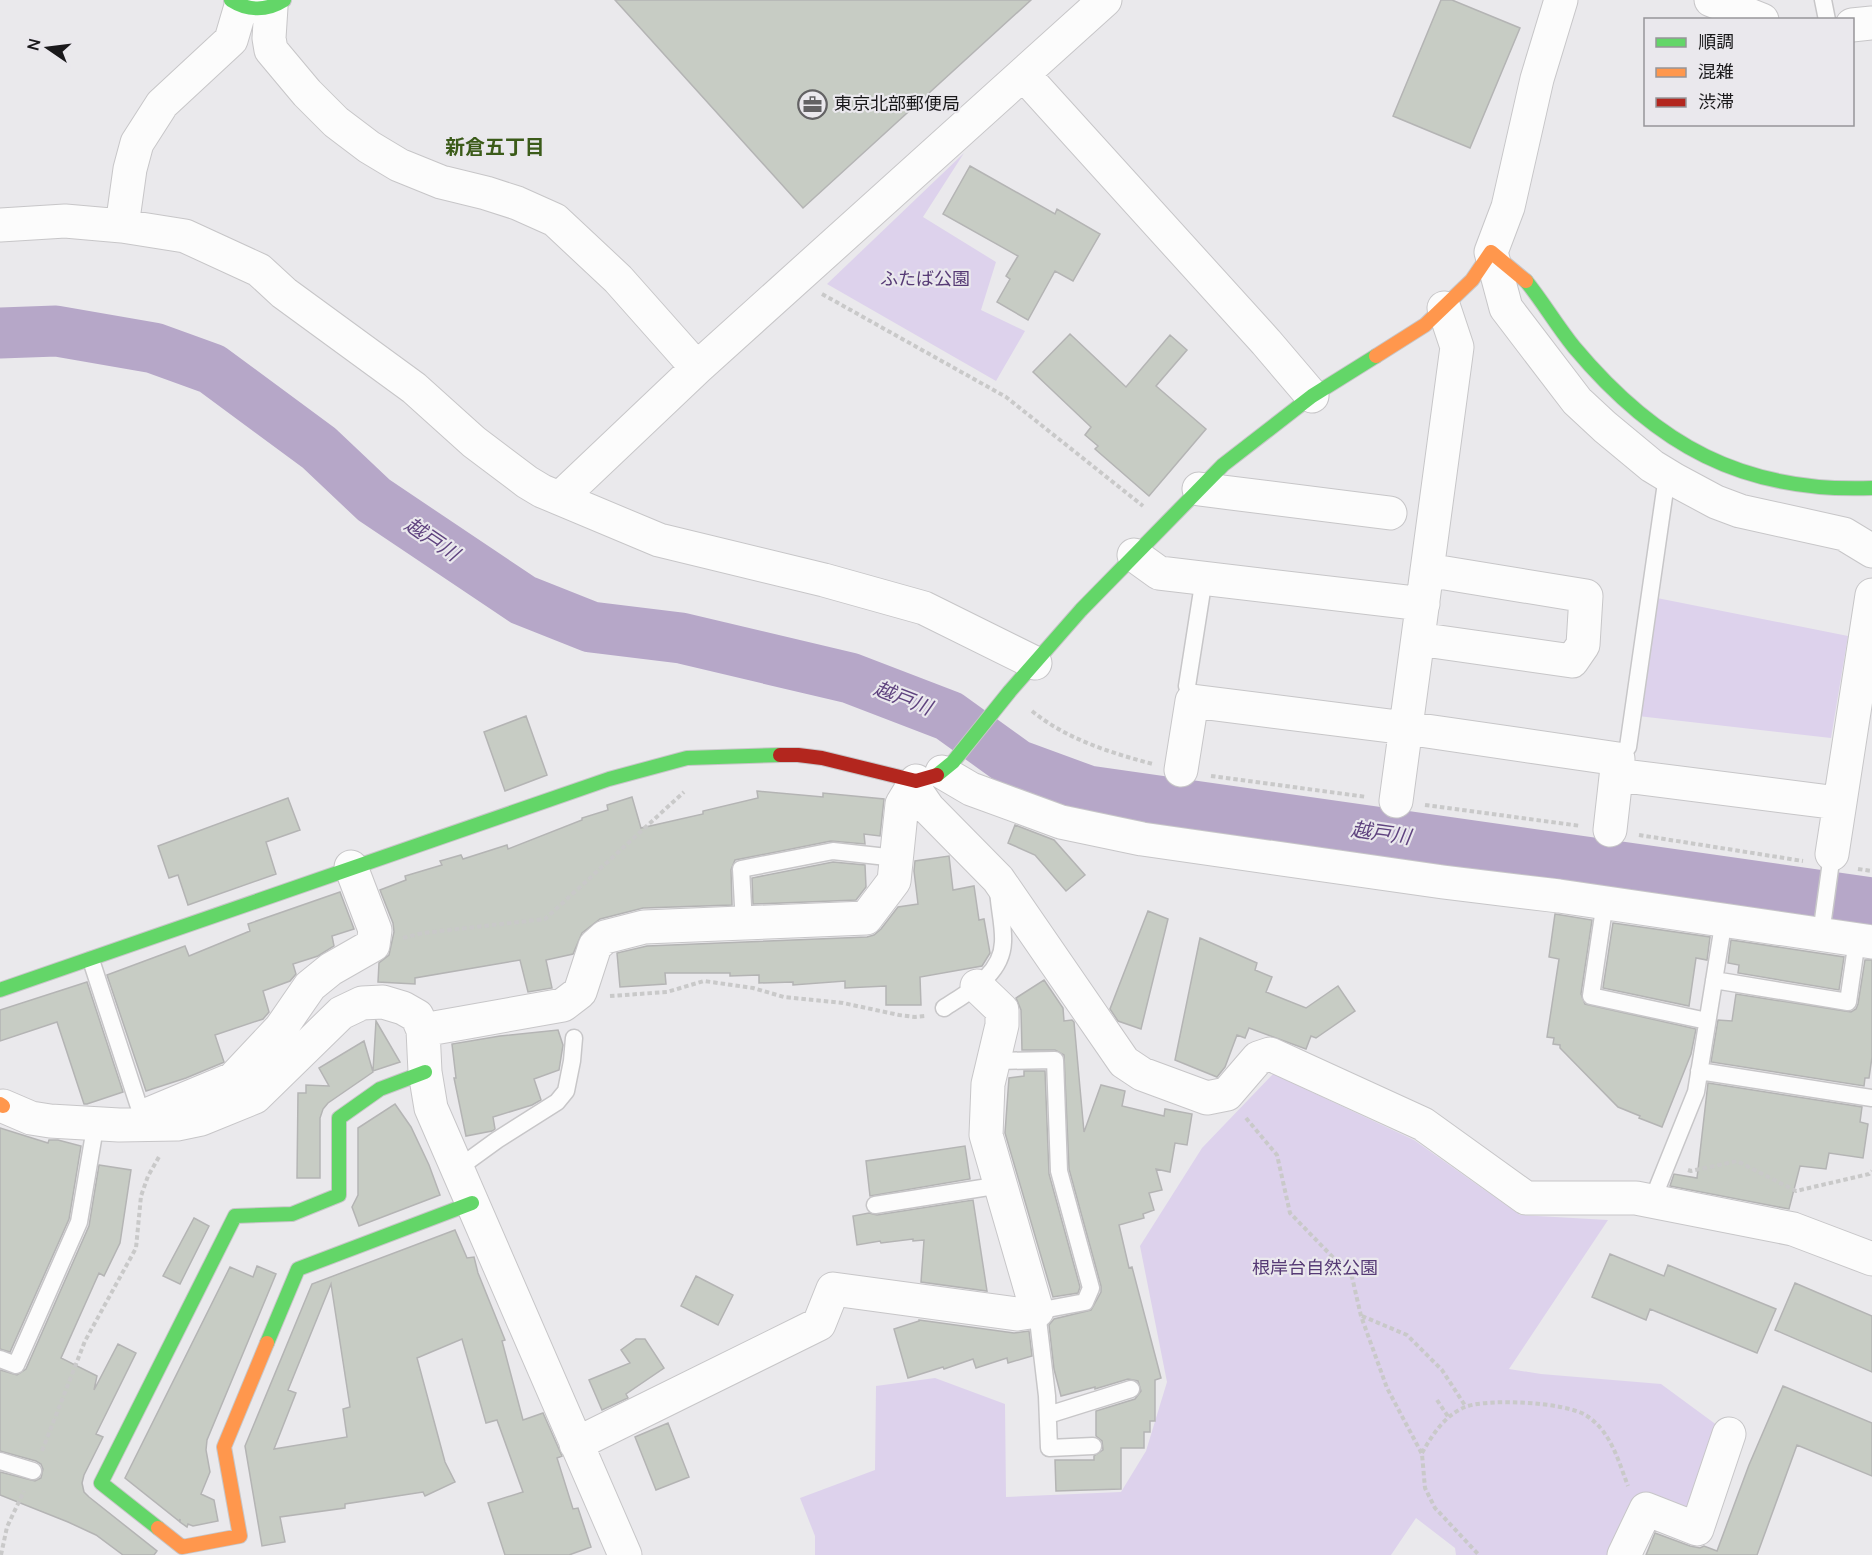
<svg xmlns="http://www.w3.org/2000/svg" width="1872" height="1555" font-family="Manrope,'Noto Sans JP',sans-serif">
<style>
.green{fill:#ddd2ec}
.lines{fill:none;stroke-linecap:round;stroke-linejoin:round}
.river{stroke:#b6a7c8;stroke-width:51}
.building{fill:#c7ccc4;stroke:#b4b4b4;stroke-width:1.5;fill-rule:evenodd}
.lane-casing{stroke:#c7c6c8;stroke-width:19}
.street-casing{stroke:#c7c6c8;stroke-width:35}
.fast-casing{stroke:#c7c6c8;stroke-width:16}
.slow-casing{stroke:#c7c6c8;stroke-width:16}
.jam-casing{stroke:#c7c6c8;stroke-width:16}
.path{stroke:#c9c9c9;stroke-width:4;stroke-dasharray:4.5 3;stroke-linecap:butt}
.lane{stroke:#fcfcfc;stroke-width:16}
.street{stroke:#fcfcfc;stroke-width:33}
.fast{stroke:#63d668;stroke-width:14}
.slow{stroke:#ff974d;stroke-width:14}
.jam{stroke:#b3261e;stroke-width:14}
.labels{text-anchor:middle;stroke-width:4.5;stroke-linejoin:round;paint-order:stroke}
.poi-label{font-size:18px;fill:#1a191b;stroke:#eae8ed;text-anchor:start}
.park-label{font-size:18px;fill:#563a75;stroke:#eae8ed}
.neighbourhood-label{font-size:20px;font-weight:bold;fill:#3b5b19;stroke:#eae8ed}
.water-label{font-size:20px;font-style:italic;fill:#5f437f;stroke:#eae8ed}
</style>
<rect width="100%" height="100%" fill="#eae9ec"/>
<path class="green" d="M964,153L923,217L996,262L981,310L1025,331L996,381L827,284Z
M1657,598L1848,636L1831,738L1638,716Z
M1273,1074L1414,1140L1520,1215L1608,1220L1509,1369L1541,1374L1661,1384L1729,1434L1697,1529L1647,1509L1624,1555H1456L1455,1548L1416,1518L1391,1555H815V1536L800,1498L875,1470L876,1386L935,1378L1005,1404L1006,1497L1121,1492L1146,1451L1167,1382L1140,1246L1202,1148Z"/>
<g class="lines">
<path class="river" d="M0,333L56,331L154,348L212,369L319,448L374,500L523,600L591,627L681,638L850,678L949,716L1017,765L1088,791L1872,903"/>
</g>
<path class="building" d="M615,0H1031L803,208Z
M1441,0H1452L1520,28L1470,148L1393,116Z
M970,166L1055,214L1057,209L1100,234L1073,281L1055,271L1028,320L997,302L1010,279L1006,276L1018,256L943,214Z
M1070,334L1126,387L1170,335L1187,350L1156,386L1206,429L1149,496L1095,449L1098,446L1085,435L1091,427L1033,372Z
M526,716L547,775L505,791L484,732Z
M757,791L823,797V793L884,799L880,836L864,834L865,844L831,841L735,860L731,870L732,905L643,908L600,919L582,933L573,954L546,960L552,988L528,992L520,960L415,978V984L378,982L379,963L389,955L394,932L393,923L380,890L406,880L405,876L442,865L440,861L461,855L463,859L507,845L508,849L582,820V818L608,810L607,805L632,797L641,828L703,814V811L758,798Z
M288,798L300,830L266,842L276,874L188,905L178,875L169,878L158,846Z
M1015,825L1054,840L1085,875L1066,891L1035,855L1008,843Z
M949,856L953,890L974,886L979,920L984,919L990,953L982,966L920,977L921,1005H886V986L845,988V981L793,985V982L759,983V975L730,976V973H665L666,984L620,987L617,953L647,946L867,937L874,935L881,929L898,907L918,904L914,871L915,861Z
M833,862L865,865L866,887L856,900L753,904L752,878Z
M340,892L354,929L332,936L334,946L318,956L293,964L296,974L290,981L263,991L269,1012L263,1019L215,1035L224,1062L222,1063L186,1078L146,1091L107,975L185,946L189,956L250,931L248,924Z
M1148,911L1168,919L1141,1029L1118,1021L1110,1009Z
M1555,914L1592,920L1581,994L1585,1004L1696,1029L1691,1054L1662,1127L1639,1118L1640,1116L1618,1107L1560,1048V1045L1553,1044L1554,1038L1547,1037L1559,959L1549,957Z
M1613,923L1710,937L1707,960L1696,958L1689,1006L1603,988Z
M1200,938L1257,963L1255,970L1272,977L1266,992L1306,1008L1338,986L1355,1011L1316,1038L1311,1036L1306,1049L1249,1028L1245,1038L1237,1035L1225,1067L1217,1077L1175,1060Z
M1731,940L1844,957L1839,990L1738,973L1739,965L1728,963Z
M1865,960H1872V1057L1869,1078H1865L1864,1086L1711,1062L1718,1020L1732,1021L1736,994L1851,1012L1856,1009L1858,1004Z
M1044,980L1063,1008L1064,1021L1072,1020L1074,1022L1084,1132L1101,1085L1125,1091L1122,1106L1164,1116L1165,1109L1192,1114L1187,1145L1175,1143L1170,1172L1156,1169L1162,1190L1149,1193L1154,1210L1143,1214L1144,1218L1119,1225L1129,1268L1132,1267L1161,1378L1155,1380V1421H1150V1432H1144V1448H1121V1489L1056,1491L1055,1460H1094V1456L1103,1450L1102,1441L1096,1436V1411L1135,1399L1141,1391L1138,1381L1128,1379L1095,1389V1387L1061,1396L1054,1369L1049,1325L1054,1319L1091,1310L1101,1292V1286L1069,1169L1064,1055L1055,1050H1022L1021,1010L1016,998Z
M87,982L123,1092L87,1104H84L57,1022L0,1041V1010Z
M376,1021L400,1062L373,1071Z
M558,1030L563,1045L559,1070L534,1079L541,1100L532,1105L493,1117L495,1129L492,1131L466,1136L454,1078H456L452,1044L500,1036Z
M364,1041L373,1072L328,1103L323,1109L320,1118V1178H297L298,1093H306V1085L329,1086L319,1068Z
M1024,1071H1045L1049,1174L1080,1287L1078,1293L1053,1297L1005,1133L1009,1078L1024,1076Z
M1708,1083L1862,1107L1860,1122L1868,1124L1863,1158L1829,1153L1826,1169L1800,1166L1789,1209L1670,1186L1674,1174L1697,1178Z
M395,1104L411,1127L429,1165L440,1195L359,1226L352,1207L358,1195V1128Z
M0,1128L48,1143L49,1140H58L81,1146L69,1219L10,1352L0,1349Z
M965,1146L970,1179L870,1196L866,1161Z
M99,1165L131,1170L120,1243L104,1276L99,1273L61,1358L97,1376L94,1390L118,1344L136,1353L96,1434L103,1437L84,1475L82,1483L84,1492L89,1497L157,1551L154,1555H123L96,1535L68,1522L0,1495V1472L35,1481L41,1478L43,1469L41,1464L36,1461L0,1451V1370L17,1375L26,1369L89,1226Z
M973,1200L987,1291L921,1282L924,1240L913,1241V1239L881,1243L880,1241L857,1245L853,1216L869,1213L877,1215Z
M194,1218L209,1226L180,1284L163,1276Z
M455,1230L467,1258L474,1257L478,1273L505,1340L502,1341L523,1420L543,1413L562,1456L557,1458L573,1509L578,1508L591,1547L569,1555H505L488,1503L523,1492L497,1420L486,1423L462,1339L417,1358L445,1462L455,1482L425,1496L423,1492L345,1504V1508L280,1517L285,1542L262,1546L245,1446L312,1284ZM331,1284L350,1407L343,1409L347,1437L274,1449L296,1393L288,1390Z
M1610,1254L1664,1276L1668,1265L1776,1309L1757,1353L1650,1309L1646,1320L1592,1297Z
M257,1266L276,1274L207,1440L206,1450L210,1472L201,1494L214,1500L218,1521L193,1526L188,1524L187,1527L180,1522V1519L179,1521L125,1478L230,1267L253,1277Z
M696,1276L733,1295L718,1325L681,1306Z
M1795,1283L1872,1316V1372L1775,1330Z
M919,1320L1014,1333L1029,1331L1032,1356L1008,1363L1007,1358L976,1368L973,1359L944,1369L943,1367L908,1378L894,1329L919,1321Z
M636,1339H645L664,1368L626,1394L628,1398L602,1410L589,1380L630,1363L621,1350Z
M1783,1386L1872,1423V1476L1797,1445L1757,1555H1646L1655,1533L1690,1546L1700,1548L1704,1546L1717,1551L1749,1465Z
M668,1423L689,1477L656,1490L635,1437Z"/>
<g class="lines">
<defs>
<path id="lane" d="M1823,0L1827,20
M1192,701L1187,686L1204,578
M1618,759L1628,747L1667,476
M1605,902L1591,996L1707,1021
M744,924L741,869L833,851L896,858
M1821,934L1832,854
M91,960L142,1116
M1714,980L1848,1002L1857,940
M944,1008C968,992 1002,975 1003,942C1004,924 998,905 998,886
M995,1061L1055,1060L1059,1171L1091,1288L1085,1302L1037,1311L1047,1396L1049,1448L1093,1446
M1699,1071L1872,1098
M457,1169L497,1140L557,1102L566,1091L572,1061L574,1038
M1652,1201L1696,1092L1724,919
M875,1205L1001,1185
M0,1359L16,1365L79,1222L96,1122
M1048,1415L1131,1389
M0,1461L33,1471"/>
<path id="street" d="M1561,0L1537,79L1508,207L1491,252L1506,308L1577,401L1605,427L1652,466L1675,480L1716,502L1740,511L1844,534L1872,551
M1711,0L1762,20
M271,7L269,38L271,50L307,93L336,122L369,147L399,165L441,182L486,193L517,203L555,220L618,279L697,368
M1852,25L1872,23
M1023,74L1266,342L1312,396
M0,225L65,221L122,226L185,236L259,270L284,293L414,388L474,442L527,482L542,491L659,540L824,580L924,608L1035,663
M122,226L130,169L137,143L162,104L231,40L241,6
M1199,489L1390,513
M560,498L697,368L1105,0
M1134,555L1159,573L1423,604
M1418,639L1572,661L1583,645L1586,596L1427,570
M1181,770L1192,701L1406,728L1618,759L1610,830
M942,772L971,789L1061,822L1142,839L1443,882L1559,896L1872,942
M1617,775L1838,803
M916,781L917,792L928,808L998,879L1124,1062L1142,1074L1207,1098L1227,1094L1258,1058L1270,1054L1423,1124L1526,1198H1636L1793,1229L1872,1259
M1396,801L1457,347L1444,308
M1832,854L1872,595
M423,1030L563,1005L580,992L595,946L605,937L644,927L866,918L894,881L902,804L916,781
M3,1106L31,1118L50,1121L119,1125L177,1124L201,1119L255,1097L341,1013L362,1003L383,1002L403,1008L417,1016L423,1030L425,1072L431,1108L625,1555
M149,1114L233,1079L281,1028L310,986L331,969L373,945L375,930L351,867
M576,1444L819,1324L833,1289L1017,1314L1037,1311L986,1135L988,1084L1002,1025V1010L977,986
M1624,1555L1646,1509L1697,1529L1729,1434"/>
<path id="fast" d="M231,0C248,11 267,11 284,0
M1526,281C1543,302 1557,326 1574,347C1656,445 1743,493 1872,488
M937,775L953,762L1010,691L1081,610L1223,465L1312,396L1376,356
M0,990L609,779L687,758L780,755
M267,1343L298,1269L472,1203
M158,1528L101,1483L235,1216L292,1214L339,1195V1118L380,1089L425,1072"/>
<path id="slow" d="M1376,356L1425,325L1472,280L1491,252L1526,281
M0,1104L3,1106
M158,1528L182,1547L240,1536L224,1447L267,1343"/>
<path id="jam" d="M780,755H798L822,758L916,781L937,775"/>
</defs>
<use href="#lane" class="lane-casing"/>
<use href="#street" class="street-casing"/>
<use href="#fast" class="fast-casing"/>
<use href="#slow" class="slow-casing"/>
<use href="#jam" class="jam-casing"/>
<path class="path" d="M822,294L1006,397L1143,506
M1032,711C1066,739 1111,753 1153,764
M1211,776L1367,797
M1425,805L1581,826
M1639,835L1803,861
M1858,869L1872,871
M403,938L423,933L545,919L684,792
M610,996L667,992L704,981L753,988L784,997L843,1003L899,1015L915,1017L925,1016
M1246,1118L1277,1155L1290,1213L1352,1277L1361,1316L1387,1388L1422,1454L1425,1488L1435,1508L1479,1555
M1688,1170L1691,1171L1737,1161L1796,1191L1869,1174L1872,1171
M1362,1316L1407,1335L1442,1370L1466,1407
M1437,1400L1449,1418
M42,1451L85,1341L136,1248L141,1196L148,1176L160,1155
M1422,1453C1433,1434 1444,1416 1465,1407C1488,1398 1567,1402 1587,1416C1611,1432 1618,1460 1628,1486
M1,1555L7,1527L24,1491"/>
<use href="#lane" class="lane"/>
<use href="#street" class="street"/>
<use href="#fast" class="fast"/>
<use href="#slow" class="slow"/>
<use href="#jam" class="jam"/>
</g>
<defs>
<symbol id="office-ring" viewBox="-11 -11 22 22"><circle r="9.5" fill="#eae8ed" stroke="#636264" stroke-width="1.5"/><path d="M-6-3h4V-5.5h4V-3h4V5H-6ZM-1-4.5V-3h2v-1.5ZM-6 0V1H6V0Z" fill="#636264"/></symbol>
</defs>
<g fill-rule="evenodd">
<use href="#office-ring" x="796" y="88" width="33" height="33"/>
</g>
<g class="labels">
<g class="poi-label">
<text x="834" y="110">東京北部郵便局</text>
</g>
<g class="park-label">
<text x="925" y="285">ふたば公園</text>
<text x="1315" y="1274">根岸台自然公園</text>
</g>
<g class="neighbourhood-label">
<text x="495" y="154">新倉五丁目</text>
</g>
<g class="water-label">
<text transform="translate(432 539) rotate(34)" y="7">越戸川</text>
<text transform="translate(903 698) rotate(21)" y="7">越戸川</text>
<text transform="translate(1381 833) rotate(8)" y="7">越戸川</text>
</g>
</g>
<rect x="1644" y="18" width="210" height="108" fill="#eae8ed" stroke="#979599" stroke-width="1.5"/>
<rect x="1656" y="38" width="30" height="9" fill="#63d668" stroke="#979599" stroke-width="1.5"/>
<text x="1698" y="48" font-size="18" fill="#1a191b">順調</text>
<rect x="1656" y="68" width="30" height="9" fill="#ff974d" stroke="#979599" stroke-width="1.5"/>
<text x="1698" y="78" font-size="18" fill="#1a191b">混雑</text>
<rect x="1656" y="98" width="30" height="9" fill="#b3261e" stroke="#979599" stroke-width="1.5"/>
<text x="1698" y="108" font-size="18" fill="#1a191b">渋滞</text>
<g transform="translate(48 48) rotate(284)" stroke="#eae8ed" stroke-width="4.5" paint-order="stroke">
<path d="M0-4.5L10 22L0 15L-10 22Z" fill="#1a191b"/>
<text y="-9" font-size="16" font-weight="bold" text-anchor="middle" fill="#1a191b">N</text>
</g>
</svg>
